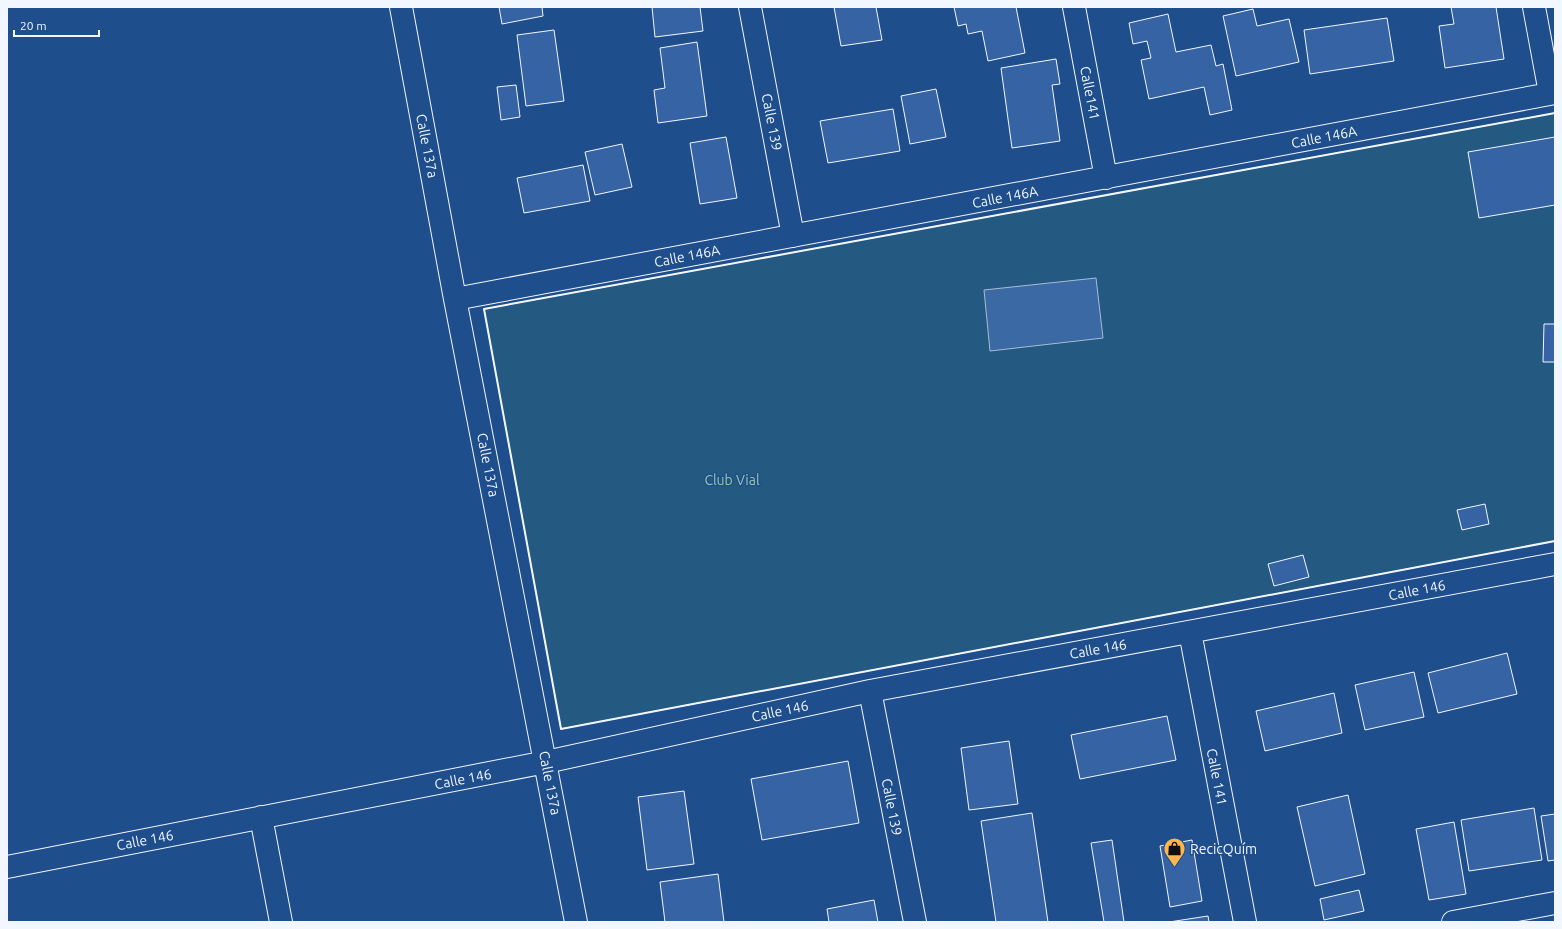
<svg xmlns="http://www.w3.org/2000/svg" width="1562" height="929" font-family="Ubuntu,sans-serif">
<style>
.green{fill:#245a82;stroke:#a8bbd7}
.water{fill:#3b69a3;stroke:#a8bbd7}
.building{fill:#3563a3;stroke:#f2f6ff}
.lines{fill:none;stroke-linecap:round;stroke-linejoin:round}
.minor-casing{stroke:#f2f6ff;stroke-width:24}
.minor{stroke:#1f4e8c;stroke-width:22}
.wall{stroke:#f2f6ff;stroke-width:2}
.labels{text-anchor:middle;stroke-width:3;stroke-linejoin:round;paint-order:stroke}
.street-label{font-size:14px;fill:#f2f6ff;stroke:#1f4e8c}
.park-label{font-size:14px;fill:#97c8a6;stroke:#1f4e8c}
.poi-label{font-size:14px;fill:#f2f6ff;stroke:#1f4e8c;text-anchor:start}
</style>
<rect width="100%" height="100%" fill="#1f4e8c"/>
<path class="green" d="M1555,113V541L561,729L484,309Z"/>
<path class="water" d="M1096,278L1103,338L990,351L984,290Z"/>
<path class="building" d="M499,7H542L543,16L502,24Z
M652,7H700L703,31L655,37Z
M834,7H876L882,40L841,46Z
M954,7H1016L1025,53L988,61L982,31L968,34L966,24L958,26Z
M1451,7H1496L1504,59L1445,68L1439,26L1454,24Z
M1253,9L1257,26L1289,19L1299,62L1236,76L1223,16Z
M1168,14L1176,52L1211,45L1216,66L1223,64L1232,110L1210,115L1204,87L1149,99L1141,60L1151,58L1147,41L1133,44L1129,23Z
M1387,18L1394,61L1310,74L1304,30Z
M554,30L564,101L526,106L517,35Z
M697,42L707,116L658,123L654,90L665,88L660,48Z
M1056,59L1060,84L1052,85L1060,141L1012,148L1001,68Z
M516,85L520,117L501,120L497,87Z
M936,89L946,137L910,144L901,96Z
M893,109L900,151L828,163L820,121Z
M726,137L737,198L700,204L690,143Z
M1555,137V205L1479,218L1468,152Z
M622,144L632,187L595,195L585,152Z
M583,165L590,201L524,213L517,178Z
M1544,324H1555V362H1543Z
M1485,504L1489,524L1462,530L1457,510Z
M1303,555L1309,577L1274,586L1268,564Z
M1507,653L1517,694L1438,713L1428,673Z
M1414,672L1424,717L1365,730L1355,685Z
M1334,693L1342,733L1265,751L1256,711Z
M1167,716L1176,760L1080,779L1071,735Z
M1009,741L1018,804L969,810L961,748Z
M848,761L859,823L762,840L751,779Z
M684,791L694,864L647,870L638,797Z
M1348,795L1365,874L1315,886L1297,807Z
M1534,808L1542,860L1469,871L1461,820Z
M1032,813L1048,922H996L981,821Z
M1555,814V860L1548,861L1541,816Z
M1454,822L1466,894L1429,900L1416,829Z
M1112,840L1124,922H1104L1091,843Z
M1192,840L1202,901L1170,907L1160,846Z
M718,874L724,922H665L660,882Z
M1359,890L1364,911L1324,920L1320,899Z
M874,900L878,922H829L827,909Z
M1208,916L1209,922H1169Z"/>
<g class="lines">
<defs>
<path id="minor" d="M401,7L455,299L576,922
M750,7L793,236
M1074,7L1106,178
M1534,7L1550,93
M455,299L1555,93
M1190,632L1245,922
M870,691L915,922
M261,817L281,922
M7,867L546,762L870,691L1555,564
M1453,922L1555,903"/>
</defs>
<use href="#minor" class="minor-casing"/>
<use href="#minor" class="minor"/>
<path class="wall" d="M1555,113L484,309L561,729L1555,541"/>
</g>
<defs>
<symbol id="shop-pin" viewBox="-11 -11 22 30"><path d="M0 17L-7.5 6A9.5 9.5 0 1 1 7.5 6Z" fill="#ffb74d" stroke="#1f4e8c"/><path d="M-5-2.5h2.3a2.7 3.5 0 0 1 5.4 0H5L5.5 6h-11ZM-1.5-2.5h3a1.5 2.3 0 0 0-3 0Z" fill="#111"/></symbol>
</defs>
<g fill-rule="evenodd">
<use href="#shop-pin" x="1162" y="836" width="25" height="34"/>
</g>
<g class="labels">
<g class="street-label">
<text transform="translate(1090 93) rotate(79)" y="5">Calle141</text>
<text transform="translate(772 122) rotate(79)" y="5">Calle 139</text>
<text transform="translate(1324 137) rotate(-11)" y="5">Calle 146A</text>
<text transform="translate(427 146) rotate(79)" y="5">Calle 137a</text>
<text transform="translate(1005 197) rotate(-11)" y="5">Calle 146A</text>
<text transform="translate(687 256) rotate(-11)" y="5">Calle 146A</text>
<text transform="translate(488 465) rotate(79)" y="5">Calle 137a</text>
<text transform="translate(1417 590) rotate(-11)" y="5">Calle 146</text>
<text transform="translate(1098 649) rotate(-10)" y="5">Calle 146</text>
<text transform="translate(780 711) rotate(-12)" y="5">Calle 146</text>
<text transform="translate(1217 777) rotate(79)" y="5">Calle 141</text>
<text transform="translate(463 779) rotate(-11)" y="5">Calle 146</text>
<text transform="translate(550 783) rotate(79)" y="5">Calle 137a</text>
<text transform="translate(892 807) rotate(79)" y="5">Calle 139</text>
<text transform="translate(145 840) rotate(-11)" y="5">Calle 146</text>
</g>
<g class="park-label">
<text x="732" y="485">Club Vial</text>
</g>
<g class="poi-label">
<text x="1190" y="854">RecicQuím</text>
</g>
</g>
<rect width="1562" height="929" fill="none" stroke="#f2f6ff" stroke-width="16"/>
<path d="M14 30v6h85v-6" fill="none" stroke="#f2f6ff" stroke-width="2"/>
<text x="20" y="30" font-size="12" fill="#f2f6ff" stroke="#1f4e8c" stroke-width="3" paint-order="stroke">20 m</text>
</svg>
